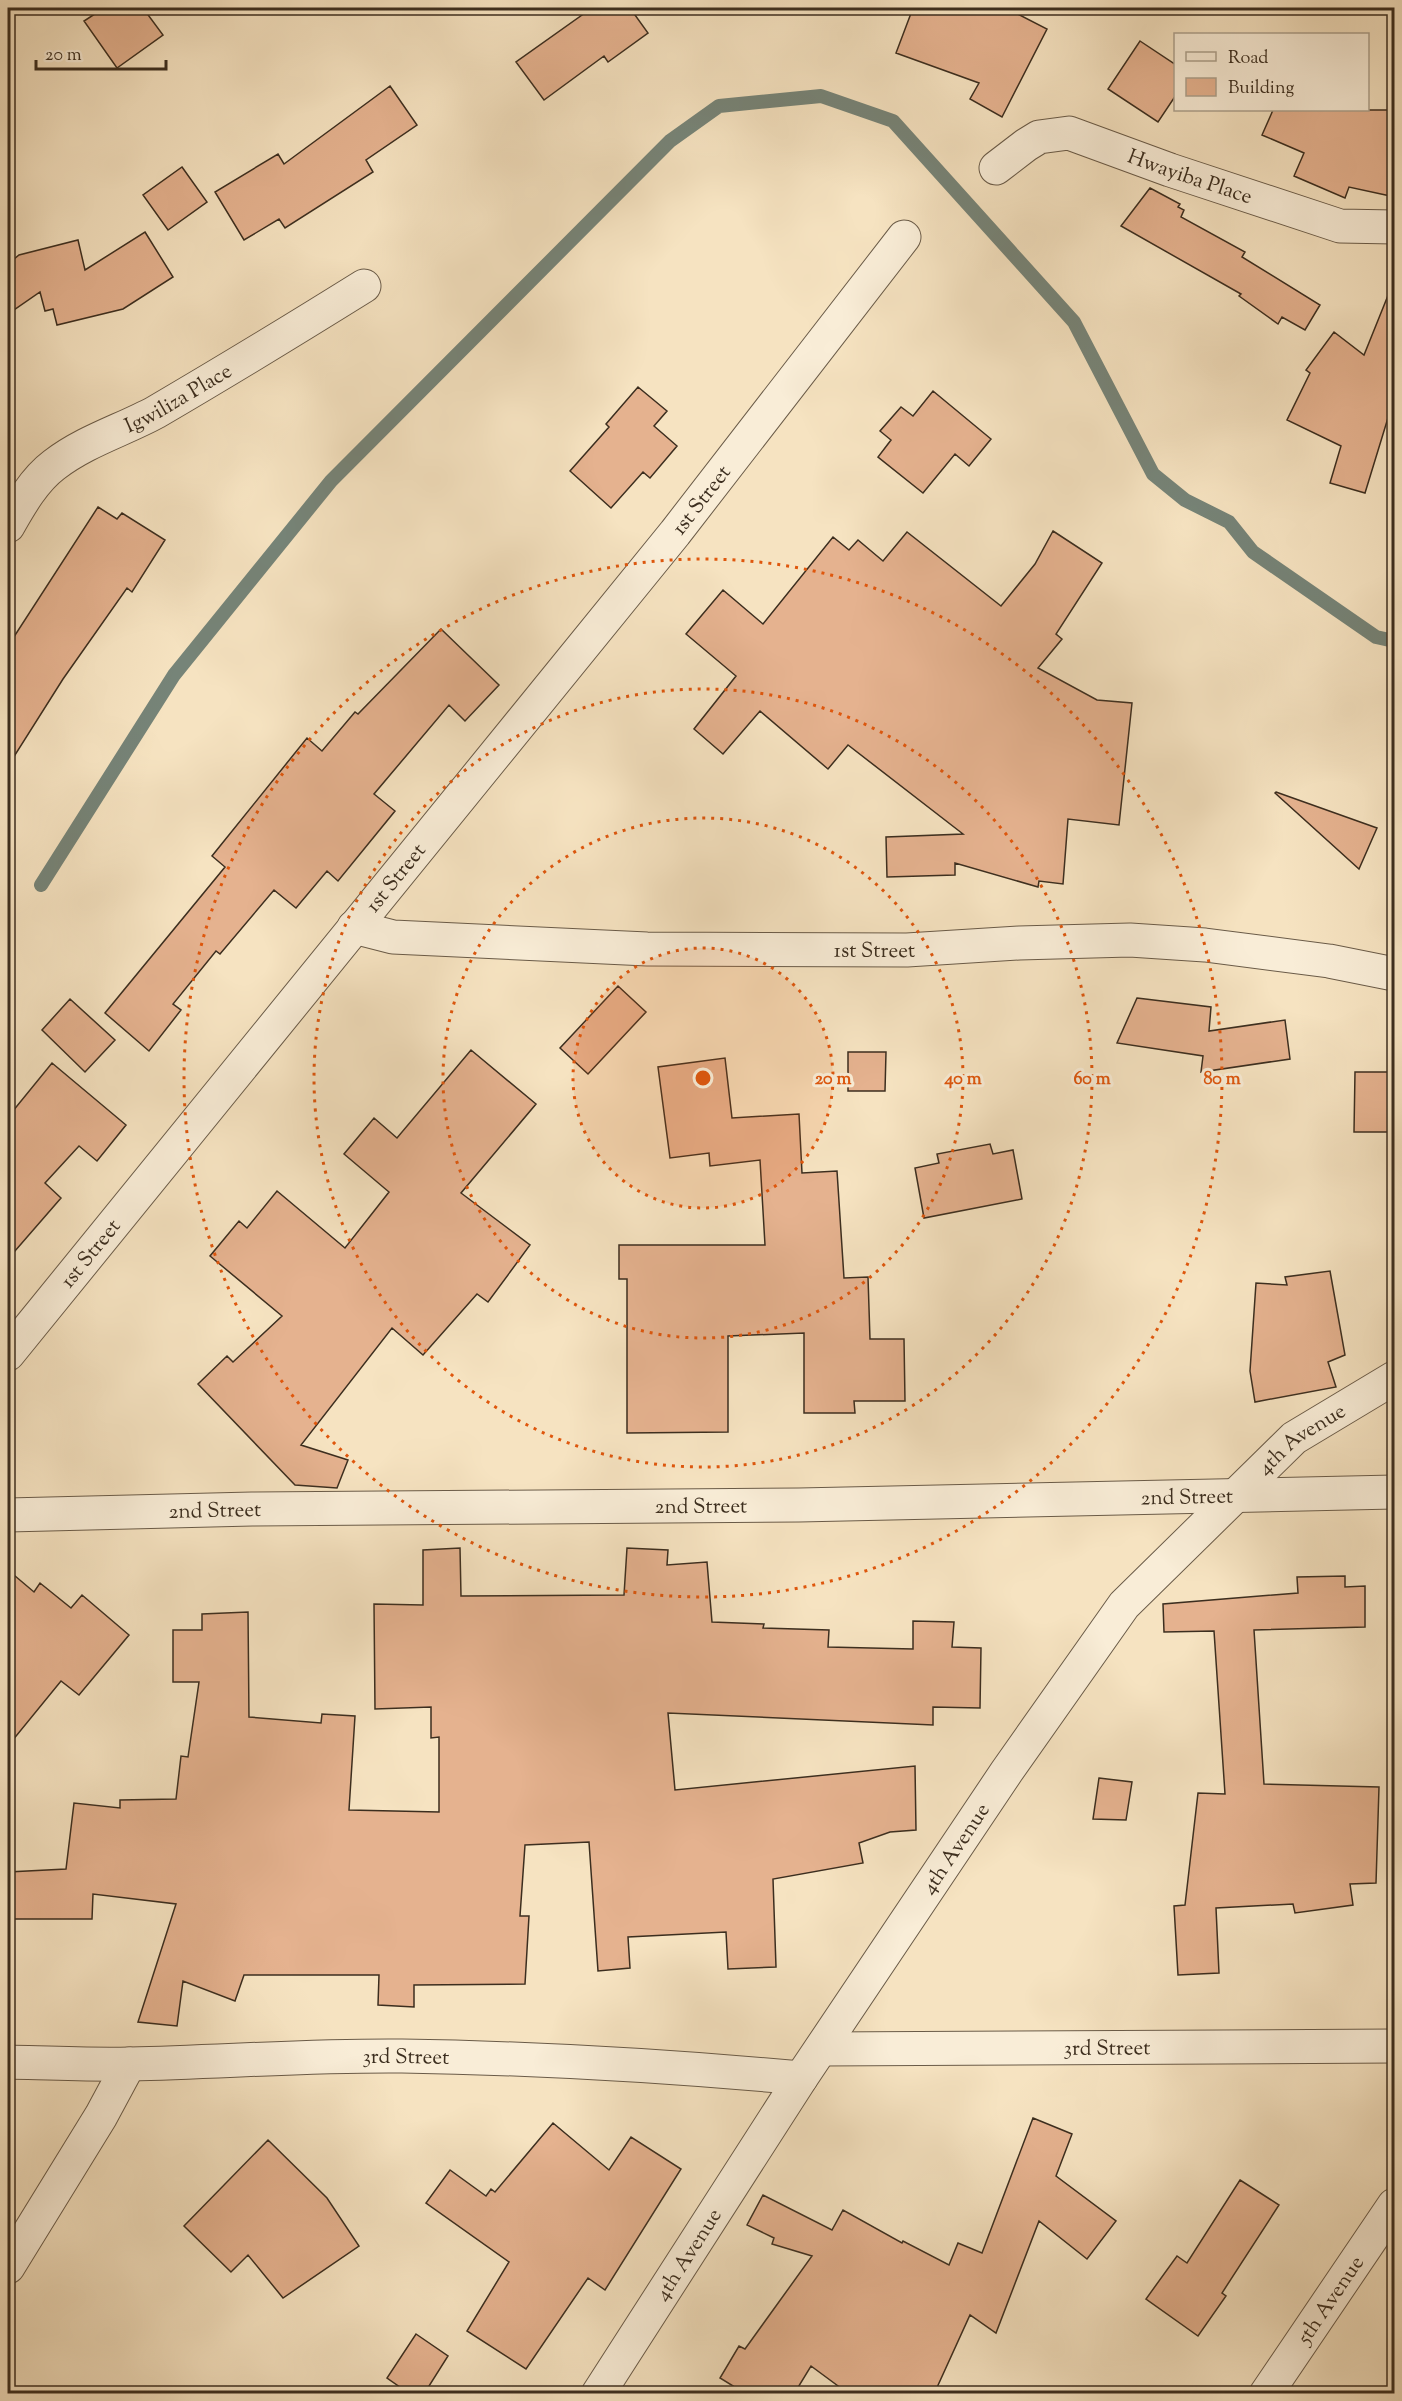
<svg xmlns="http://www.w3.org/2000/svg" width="1402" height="2401" font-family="'Sorts Mill Goudy',serif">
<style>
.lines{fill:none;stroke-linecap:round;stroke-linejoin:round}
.stream{stroke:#768478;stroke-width:14}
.building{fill:#e5b28f;stroke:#3c2e1f;stroke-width:1.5}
.minor-casing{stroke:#6a5b48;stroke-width:35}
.minor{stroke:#f9edd7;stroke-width:33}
.ring{fill:none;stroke:#df570d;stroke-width:3;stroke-dasharray:3 6}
.labels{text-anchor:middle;stroke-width:6;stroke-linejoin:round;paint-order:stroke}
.street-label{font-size:21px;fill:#3c2e1f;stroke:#f9edd7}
.centre{fill:#df570d;stroke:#f9edd7;stroke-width:3}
.ring-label{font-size:18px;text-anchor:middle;font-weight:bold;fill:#df570d;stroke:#f9edd7;stroke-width:6;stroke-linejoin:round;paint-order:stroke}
</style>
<rect width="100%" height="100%" fill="#f6e3c1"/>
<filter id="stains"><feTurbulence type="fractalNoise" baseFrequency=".00333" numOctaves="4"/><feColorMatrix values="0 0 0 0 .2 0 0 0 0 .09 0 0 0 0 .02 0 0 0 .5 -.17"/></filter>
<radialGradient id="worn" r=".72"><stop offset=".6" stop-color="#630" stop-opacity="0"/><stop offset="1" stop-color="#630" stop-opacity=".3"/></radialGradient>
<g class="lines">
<path class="stream" d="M41,885L174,675L331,481L670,141L719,106L821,96L893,121L1074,322L1153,474L1185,500L1229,522L1253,552L1376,637L1394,641"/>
</g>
<path class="building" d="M104,8H143L163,35L117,68L84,21Z
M592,8H630L648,33L608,62L604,56L544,100L516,62Z
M913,8H1006L1047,29L1002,117L970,99L979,83L896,53Z
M1140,41L1176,65V95L1158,122L1108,89Z
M390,86L417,125L366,160L373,172L285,228L279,219L244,240L215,192L278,154L284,164Z
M1273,110H1395V197L1349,187L1345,198L1294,176L1304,153L1262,135Z
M182,167L207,202L168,230L143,195Z
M1150,188L1180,204L1178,207L1184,210L1181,217L1245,252L1242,257L1320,305L1305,330L1282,317L1278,324L1239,296L1241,294L1121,226Z
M145,232L173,277L123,309L57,325L53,309L45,311L40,292L8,314V264L19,255L78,240L85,270Z
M1393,283L1395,395L1365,493L1330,483L1341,446L1287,420L1310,373L1306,370L1334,332L1364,355Z
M638,387L667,411L654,426L677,446L650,478L643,472L611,508L570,471L609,427L606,424Z
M933,391L991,439L969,466L955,454L923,493L878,457L891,440L880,431L901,407L913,416Z
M98,507L117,519L122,513L165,540L132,592L127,588L63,679L8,766V646Z
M1053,531L1102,563L1056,634L1062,639L1038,668L1097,700L1132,703L1119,825L1068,819L1063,884L1039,881L1038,887L955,863V875L887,877L886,837L963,834L848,745L828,769L760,711L723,754L694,729L736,676L686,634L723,590L763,624L833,537L849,550L858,540L883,561L907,532L1001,606L1035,564Z
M441,629L499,685L465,721L449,705L374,794L395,811L338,881L327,871L296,908L274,890L220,954L216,951L173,1004L181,1010L149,1051L105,1013L225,867L212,856L307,738L322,751L355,712L358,714Z
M1276,792L1377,828L1359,869L1275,793Z
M618,986L646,1012L588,1074L560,1048Z
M1137,998L1211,1007L1209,1031L1285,1020L1290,1059L1201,1072L1203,1056L1117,1043Z
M70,999L115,1040L85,1072L42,1030Z
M471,1050L536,1104L461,1193L530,1245L488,1302L477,1294L423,1355L392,1328L301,1445L348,1460L337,1488L295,1485L198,1384L227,1356L233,1362L282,1316L210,1256L239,1221L247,1228L277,1191L345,1248L389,1192L344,1154L374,1118L397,1138Z
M848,1052H886L885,1091H848Z
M725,1058L732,1118L799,1114L802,1173L837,1171L844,1278L868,1277L870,1339H904L905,1401H854L855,1413H804V1333L728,1336V1432L627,1433V1279H619V1245H765L760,1160L710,1166L709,1153L670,1158L658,1067Z
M52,1063L126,1125L97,1161L79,1146L45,1183L61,1198L8,1259V1117Z
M1355,1072H1395V1132H1354Z
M990,1144L993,1154L1013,1150L1022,1199L924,1218L915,1168L939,1163L937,1154Z
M1330,1271L1345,1355L1328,1362L1336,1387L1255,1402L1250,1371L1256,1283L1287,1285L1285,1277Z
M460,1548L461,1596L624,1595L627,1548L668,1550L667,1565L707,1562L712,1622L764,1624L763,1628L829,1630L828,1647L913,1649V1621L954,1622L952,1647L981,1648L980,1708L933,1707V1725L668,1713L675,1790L915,1766L916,1830L890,1832L859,1843L863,1863L773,1879L776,1967L728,1969L726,1932L628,1937L630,1968L598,1971L589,1842L525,1845L520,1916H529L525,1984L414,1985V2007L378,2005L379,1975H244L235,2001L183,1981L177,2026L138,2022L176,1904L93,1894L92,1919H8V1872L66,1869L74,1803L120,1808V1800L176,1799L181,1756L188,1757L199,1682H173V1630H202V1614L248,1612L249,1717L321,1723L322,1714L355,1716L349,1810L439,1812V1737L431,1738V1707L375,1709L374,1604L423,1605V1550Z
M8,1570L34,1592L40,1583L71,1608L82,1595L129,1635L79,1695L61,1681L8,1746Z
M1345,1576V1587L1365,1586V1627L1254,1630L1264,1784L1379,1787L1376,1883L1350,1884L1353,1905L1295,1913L1293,1904L1216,1908L1219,1973L1178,1975L1174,1906L1185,1905L1198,1793L1225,1794L1214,1631L1164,1632L1163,1604L1298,1593L1297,1577Z
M1099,1778L1132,1782L1126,1820L1093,1819Z
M1033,2118L1072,2134L1056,2176L1116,2221L1087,2259L1039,2221L996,2333L970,2315L934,2394H849L811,2366L794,2394H746L720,2378L739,2346L745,2349L812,2256L772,2244L774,2238L747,2225L763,2195L832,2230L843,2210L902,2243L903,2241L949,2265L958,2243L982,2253Z
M553,2123L609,2170L631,2137L681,2169L605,2290L588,2278L526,2369L467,2331L509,2262L426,2203L450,2170L486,2196L491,2189L495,2192Z
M268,2140L327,2198L359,2246L283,2298L248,2255L231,2272L184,2226Z
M1240,2180L1279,2205L1222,2293L1226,2296L1198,2336L1146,2299L1177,2256L1187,2263Z
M416,2334L448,2356L424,2394H410L387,2378Z"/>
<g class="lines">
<defs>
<g id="minor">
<path id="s1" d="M996,168L1026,145L1039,137L1069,133L1170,170L1340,226L1394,227"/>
<path id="s2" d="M8,526C20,505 34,480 54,465C85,441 123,430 156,412C226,371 295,329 364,286"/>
<path id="s3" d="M354,927L393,937L647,949L907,950L1019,943L1130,940L1205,945L1329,961L1394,974"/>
<path id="s4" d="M8,1354L675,533L904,237"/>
<path id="s5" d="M8,1515L252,1509L799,1505L1394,1492"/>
<path id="s6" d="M821,2049L1394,2046"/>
<path id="s7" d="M8,2062C48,2063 89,2065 130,2064C221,2062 311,2055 402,2056C536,2058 668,2066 801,2078"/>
<path d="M8,2267L101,2116L129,2064"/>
<path id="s8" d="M598,2394L801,2078L1007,1771L1124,1605L1294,1438L1394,1378"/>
<path id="s9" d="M1266,2394L1394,2205"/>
</g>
</defs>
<use href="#minor" class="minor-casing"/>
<use href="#minor" class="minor"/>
</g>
<circle cx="703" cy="1078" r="130" fill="#df570d" fill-opacity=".12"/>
<g class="ring">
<circle cx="703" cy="1078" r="130"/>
<circle cx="703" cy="1078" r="260"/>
<circle cx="703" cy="1078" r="389"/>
<circle cx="703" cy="1078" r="519"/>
</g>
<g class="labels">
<g class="street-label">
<text dy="7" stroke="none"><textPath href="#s1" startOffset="212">Hwayiba Place</textPath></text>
<text dy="7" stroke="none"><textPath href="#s2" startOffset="218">Igwiliza Place</textPath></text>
<text dy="7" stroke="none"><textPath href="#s4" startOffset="1100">1st Street</textPath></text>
<text dy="7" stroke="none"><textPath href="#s4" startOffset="614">1st Street</textPath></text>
<text dy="7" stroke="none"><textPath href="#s3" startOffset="522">1st Street</textPath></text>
<text dy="7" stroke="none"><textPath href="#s4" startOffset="130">1st Street</textPath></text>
<text dy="7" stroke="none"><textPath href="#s8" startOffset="1192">4th Avenue</textPath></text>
<text dy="7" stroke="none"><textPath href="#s5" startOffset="1179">2nd Street</textPath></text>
<text dy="7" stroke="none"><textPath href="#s5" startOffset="693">2nd Street</textPath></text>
<text dy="7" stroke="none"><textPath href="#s5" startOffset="207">2nd Street</textPath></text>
<text dy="7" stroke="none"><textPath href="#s8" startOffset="652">4th Avenue</textPath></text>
<text dy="7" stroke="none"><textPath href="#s6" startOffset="286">3rd Street</textPath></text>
<text dy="7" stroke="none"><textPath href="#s7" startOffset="398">3rd Street</textPath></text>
<text dy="7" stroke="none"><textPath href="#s8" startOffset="166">4th Avenue</textPath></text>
<text dy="7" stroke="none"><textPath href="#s9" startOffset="114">5th Avenue</textPath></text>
</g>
</g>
<circle cx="703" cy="1078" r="9" class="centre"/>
<g class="ring-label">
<text x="833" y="1084">20 m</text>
<text x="963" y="1084">40 m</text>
<text x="1092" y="1084">60 m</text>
<text x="1222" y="1084">80 m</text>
</g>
<rect width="1402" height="2401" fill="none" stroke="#f6e3c1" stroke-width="30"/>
<rect x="9" y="9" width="1384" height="2383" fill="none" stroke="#3c2e1f" stroke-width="3"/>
<rect x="15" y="15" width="1372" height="2371" fill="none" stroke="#3c2e1f" stroke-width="1.5"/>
<rect x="1174" y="33" width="195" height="78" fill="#f9edd7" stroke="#ada18d" stroke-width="1.5"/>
<rect x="1186" y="52" width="30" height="9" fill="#f9edd7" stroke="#ada18d" stroke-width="1.5"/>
<text x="1228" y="63" font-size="18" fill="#3c2e1f">Road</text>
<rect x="1186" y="78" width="30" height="18" fill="#e5b28f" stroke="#ada18d" stroke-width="1.5"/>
<text x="1228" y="93" font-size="18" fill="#3c2e1f">Building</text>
<path d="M36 60v9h130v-9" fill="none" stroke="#3c2e1f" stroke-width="3"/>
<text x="45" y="60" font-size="18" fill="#3c2e1f" stroke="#f9edd7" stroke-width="4.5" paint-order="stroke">20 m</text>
<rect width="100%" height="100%" filter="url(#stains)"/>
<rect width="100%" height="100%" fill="url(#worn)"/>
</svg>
